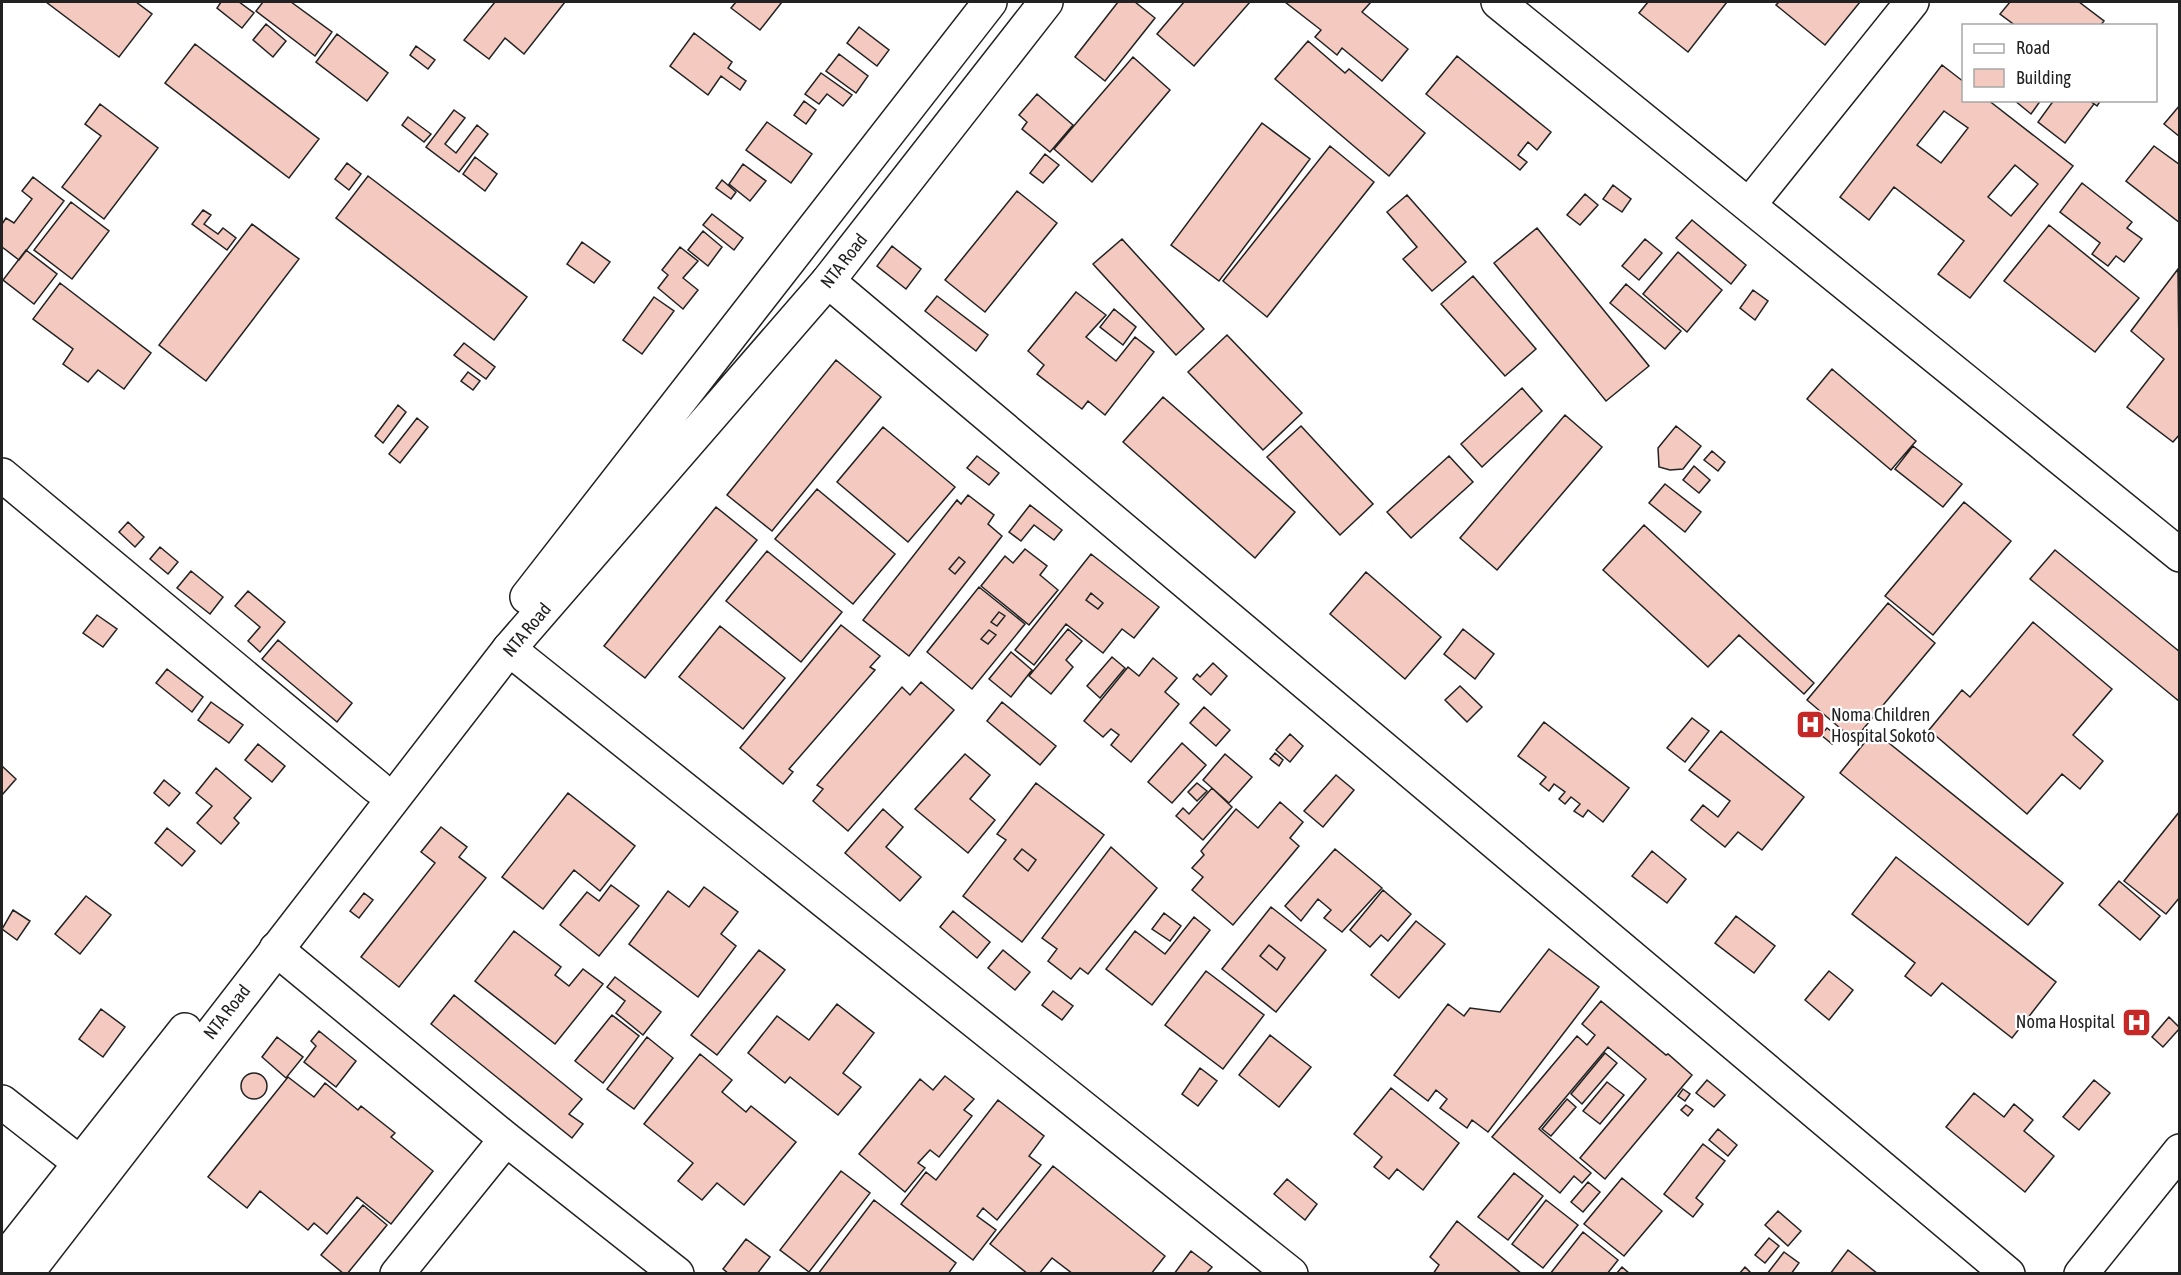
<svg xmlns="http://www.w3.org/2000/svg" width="2181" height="1275" font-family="'Asap Condensed',sans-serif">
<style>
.building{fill:#f3c9c0;stroke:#222;stroke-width:1.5;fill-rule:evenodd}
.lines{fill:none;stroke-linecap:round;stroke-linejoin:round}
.minor-casing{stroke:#222;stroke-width:36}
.major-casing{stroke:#222;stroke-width:36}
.minor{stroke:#fff;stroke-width:33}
.major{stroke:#fff;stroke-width:33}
.labels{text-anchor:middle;stroke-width:4.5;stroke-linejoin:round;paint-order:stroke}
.street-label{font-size:18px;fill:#222;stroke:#fff}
.poi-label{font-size:18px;fill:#222;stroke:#fff;text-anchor:start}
</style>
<rect width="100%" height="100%" fill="#fff"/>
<path class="building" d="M46,2H136L152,14L119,57Z
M221,2H239L254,13L242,28L217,8Z
M263,2H291L332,32L315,56L256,11Z
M495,2H565L524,54L505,38L489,59L464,40Z
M736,2H782L760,30L731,8Z
M1118,2H1135L1155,18L1105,81L1075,57Z
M1184,2H1250L1194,66L1157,34Z
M1285,2H1371L1362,12L1408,49L1382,81L1342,48L1337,55L1315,37L1321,30Z
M1648,2H1727L1688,52L1639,13Z
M1779,2H1860L1825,45L1776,5Z
M2010,2H2079L2104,21L2100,26H2016L2000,14Z
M266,24L286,41L273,57L253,40Z
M859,27L889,50L877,66L847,43Z
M694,33L732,62L728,68L746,81L740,90L721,76L708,95L670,66Z
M337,34L388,73L367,101L316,62Z
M1308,41L1345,73L1349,69L1425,133L1389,176L1275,79Z
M195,44L319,139L289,178L165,83Z
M416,46L435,60L428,69L410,55Z
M839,54L868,76L856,93L826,71Z
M1457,56L1551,132L1537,150L1528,142L1518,155L1527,162L1520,170L1426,94Z
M1133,57L1170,90L1092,182L1054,149Z
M1942,65L1964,82V100H1988L2073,166L1970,298L1938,274L1964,241L1894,187L1869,220L1840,197ZM1944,111L1968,128L1941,163L1917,145ZM2015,165L2038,184L2011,216L1988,197Z
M821,73L852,95L843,106L827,94L819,104L805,94Z
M1037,94L1073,125L1050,152L1022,129L1027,122L1019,115Z
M2014,100H2041L2031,114Z
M2054,100H2089L2094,104L2065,143L2038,122Z
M2089,100H2101L2097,106Z
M804,101L816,110L806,124L794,115Z
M100,104L158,148L104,219L62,187L101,136L85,124Z
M2180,105V137L2164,124Z
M454,110L465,118L445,144L456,153L477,125L488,134L459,172L426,147Z
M408,117L431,134L424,142L402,125Z
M767,122L812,154L791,183L746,150Z
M1262,123L1310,159L1219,281L1171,245Z
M1330,146L1374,182L1267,317L1223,281Z
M2154,146L2180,165V223L2126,181Z
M1045,154L1059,165L1043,183L1030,173Z
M475,157L497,174L485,191L463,174Z
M347,163L361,174L349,190L335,179Z
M743,164L766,181L750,201L729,184Z
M368,176L527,297L494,340L336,218Z
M33,177L64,201L19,260L2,247V224L6,218L14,223L32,199L22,191Z
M722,180L736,192L731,199L716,188Z
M2082,183L2132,222L2127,228L2142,239L2124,262L2116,256L2108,266L2092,254L2100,243L2060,212Z
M1613,185L1631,199L1622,212L1603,199Z
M1017,191L1057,223L985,312L945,280Z
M1585,194L1598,205L1580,225L1567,215Z
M1407,195L1466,262L1432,291L1403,259L1417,247L1387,212Z
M71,202L109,231L72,279L34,250Z
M203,210L211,215L204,224L218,234L223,228L236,238L227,250L192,224Z
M712,214L743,238L734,250L703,225Z
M1692,220L1746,265L1731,284L1676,238Z
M252,224L299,259L206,381L159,345Z
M2049,225L2139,298L2095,352L2004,281Z
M1537,228L1649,366L1606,401L1494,263Z
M703,231L722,247L708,266L688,250Z
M1122,239L1204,329L1176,355L1093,264Z
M1645,239L1662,253L1639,280L1622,266Z
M582,242L610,262L594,283L567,264Z
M892,246L921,269L906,289L877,266Z
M680,247L698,261L683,278L698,290L683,309L658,288L668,275L662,270Z
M26,250L57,274L34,304L3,280Z
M1678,252L1722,290L1687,332L1643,294Z
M2178,269L2180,434L2173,442L2127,407L2164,359L2131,331Z
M1473,276L1536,349L1505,376L1441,304Z
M60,283L151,353L124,389L98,370L88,382L63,364L73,349L33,319Z
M1626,284L1681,331L1665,349L1610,303Z
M1753,290L1768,301L1755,320L1740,308Z
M1076,292L1106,315L1086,337L1116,361L1135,337L1154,352L1105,415L1088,401L1082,409L1037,374L1044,365L1028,351Z
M937,296L988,335L976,351L925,311Z
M654,297L674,311L642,354L623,340Z
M1114,309L1136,327L1123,345L1100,327Z
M1227,335L1302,413L1263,450L1188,372Z
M464,343L495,367L486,379L454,355Z
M836,360L881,397L772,531L727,495Z
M1832,369L1916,441L1891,470L1807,399Z
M468,372L480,381L473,390L461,381Z
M1522,388L1542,411L1482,467L1461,444Z
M1163,397L1295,512L1255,558L1123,442Z
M398,405L406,412L383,443L375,436Z
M1565,415L1602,447L1497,570L1460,538Z
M417,418L428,427L400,463L389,454Z
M1301,426L1373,504L1340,535L1267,457Z
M1676,426L1701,446L1683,469L1670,470L1659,467L1658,448Z
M883,427L955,487L908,542L837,482Z
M1913,446L1962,484L1943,507L1895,469Z
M1712,451L1725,462L1718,471L1704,460Z
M977,456L999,473L989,485L967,468Z
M1449,456L1473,482L1411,538L1387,512Z
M1694,466L1710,480L1699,493L1683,480Z
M1665,484L1701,512L1685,532L1649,503Z
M817,489L895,554L853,604L775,539Z
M968,495L994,515L988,524L1002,536L909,656L863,620L957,500L961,504ZM959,557L965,562L955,574L949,569Z
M1964,502L2011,541L1933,635L1885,596Z
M1030,505L1062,530L1054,540L1034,525L1021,541L1009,532Z
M716,507L757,540L645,678L604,646Z
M128,522L144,537L135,547L119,532Z
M1644,525L1814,683L1804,694L1739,635L1708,667L1603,570Z
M160,547L178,562L168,574L150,559Z
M1025,549L1047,566L1040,575L1058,590L1029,625L981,586L1005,556L1013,563Z
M2055,550L2180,652V702L2030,579Z
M767,551L842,612L801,662L726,601Z
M1091,554L1159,607L1134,638L1122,629L1103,653L1066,624L1034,665L1015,650ZM1091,593L1103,603L1098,609L1086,600Z
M959,557L965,562L955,574L949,569Z
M191,571L223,597L210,614L177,588Z
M1366,572L1441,637L1405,679L1330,614Z
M979,587L1025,624L972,689L927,652ZM999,612L1005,616L997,626L991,622ZM989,630L996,635L988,644L981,639Z
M248,591L285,622L260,652L248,641L260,627L235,606Z
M1091,593L1103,603L1098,609L1086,600Z
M1888,603L1935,643L1854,740L1807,700Z
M999,612L1005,616L997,626L991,622Z
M97,615L117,629L103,647L83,633Z
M2033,622L2112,689L2073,735L2103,761L2080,789L2062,774L2027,814L1929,730L1962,690L1970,697Z
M841,625L880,656L870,667L875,670L789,769L793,772L783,784L740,748Z
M720,626L785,678L743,729L679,677Z
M1068,629L1082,641L1066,660L1073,667L1051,694L1029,676Z
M1463,629L1494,654L1475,679L1444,654Z
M989,630L996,635L988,644L981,639Z
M278,640L352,703L337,722L262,659Z
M1011,652L1032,670L1011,697L989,679Z
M1112,657L1125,668L1100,698L1087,686Z
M1153,658L1177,678L1165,692L1179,704L1131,762L1111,745L1119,735L1111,729L1103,737L1084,721L1128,667L1139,676Z
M1213,663L1227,676L1211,695L1193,679L1197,674L1200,677Z
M167,669L203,697L192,712L156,683Z
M921,682L954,710L848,831L813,801L823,789L817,785L902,687L910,695Z
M1460,686L1482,707L1467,722L1445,700Z
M211,702L243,725L229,743L198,720Z
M1002,702L1056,746L1040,765L987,721Z
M1204,707L1230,730L1216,746L1190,723Z
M1692,718L1709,731L1685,762L1667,748Z
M1544,722L1629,788L1603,822L1588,810L1583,817L1574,811L1580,804L1571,797L1565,804L1559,799L1565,792L1554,784L1549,791L1540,784L1546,777L1518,756Z
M1827,728L1839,737L1832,744L1821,735Z
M1721,731L1804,797L1762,850L1738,832L1725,847L1691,820L1703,805L1718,817L1730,801L1689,770Z
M1874,731L2063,883L2028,925L1840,773Z
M1290,734L1303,746L1290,762L1276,750Z
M1182,743L1206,765L1172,803L1148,782Z
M258,744L285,766L272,782L245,760Z
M1275,753L1283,760L1279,766L1270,759Z
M965,754L990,775L970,799L995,820L968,853L915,809Z
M1225,754L1252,777L1229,803L1203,780Z
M2,766L16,779L2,795Z
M216,768L251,798L234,818L239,823L221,844L197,823L212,806L196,793Z
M1336,775L1354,790L1323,827L1304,811Z
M164,780L180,793L169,806L154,793Z
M1036,783L1104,835L1022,942L963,896L1006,840L997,834ZM1022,849L1036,860L1028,871L1014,859Z
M1197,783L1207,791L1197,801L1188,792Z
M1212,788L1232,807L1203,840L1176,816L1183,808L1189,814Z
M568,793L635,846L600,891L574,870L543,909L502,877Z
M1280,802L1303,822L1290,838L1299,846L1233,925L1192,890L1203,877L1192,868L1204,855L1201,851L1236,809L1258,828Z
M883,809L903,827L886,847L921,877L900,901L845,853Z
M2180,811V897L2166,914L2124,881Z
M441,827L467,847L459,857L486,878L399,987L361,957L435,863L421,852Z
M167,828L195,851L182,866L155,843Z
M1111,847L1157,888L1088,974L1080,968L1071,979L1048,961L1057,949L1042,938Z
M1022,849L1036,860L1028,871L1014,859Z
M1335,849L1382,888L1342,932L1324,918L1331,910L1318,899L1301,921L1285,906Z
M1652,851L1686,879L1667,903L1632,876Z
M1896,857L2056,982L2012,1038L1942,983L1931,996L1905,976L1915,963L1852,914Z
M2119,881L2160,916L2140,940L2099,905Z
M611,885L639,906L599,956L560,925L587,892L599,901Z
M704,887L738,912L721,934L736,946L698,997L629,944L668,891L689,907Z
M1383,890L1411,914L1388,941L1381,935L1370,947L1350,930Z
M364,893L373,900L359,918L350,911Z
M86,896L111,915L80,954L55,934Z
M1271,907L1326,950L1276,1012L1222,969ZM1269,945L1285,958L1277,970L1260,956Z
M13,910L30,921L17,940L2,929Z
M953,911L990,942L977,958L940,927Z
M1164,913L1181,926L1170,941L1152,929Z
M1736,916L1775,946L1754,973L1715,943Z
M1194,917L1210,930L1152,1005L1106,969L1135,931L1165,954Z
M1416,921L1445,944L1399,998L1371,975Z
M514,931L561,967L555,975L569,986L583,969L603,984L555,1044L475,981Z
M1269,945L1285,958L1277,970L1260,956Z
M1549,949L1599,987L1488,1132L1472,1120L1467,1128L1440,1108L1447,1099L1436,1090L1428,1101L1394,1075L1448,1004L1464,1016L1470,1008L1500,1012Z
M759,950L785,970L717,1055L691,1035Z
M1003,950L1030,972L1015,990L988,968Z
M1206,971L1264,1015L1223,1069L1165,1025Z
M1829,971L1853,990L1829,1020L1805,1000Z
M615,977L661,1012L643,1035L616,1013L625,1001L607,987Z
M1053,991L1073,1006L1062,1020L1042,1005Z
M454,995L582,1099L569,1114L583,1124L572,1138L431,1024Z
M1601,1001L1666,1055L1668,1054L1692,1075L1605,1179L1580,1158L1646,1079L1608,1047L1539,1129L1591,1173L1582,1183L1574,1176L1560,1193L1492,1137L1577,1036L1587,1045L1595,1035L1582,1024Z
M837,1004L874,1033L843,1073L861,1087L838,1115L790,1077L785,1083L748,1053L777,1016L809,1040Z
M101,1009L125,1027L103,1057L79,1039Z
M612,1015L639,1036L603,1083L575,1061Z
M2169,1017L2180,1028L2163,1047L2152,1037Z
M319,1031L356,1061L336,1087L304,1062L316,1046L311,1041Z
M1270,1035L1311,1067L1279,1107L1239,1075Z
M277,1037L303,1057L286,1078L262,1057Z
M647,1037L673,1058L634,1109L607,1089Z
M1605,1053L1617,1063L1582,1104L1571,1094Z
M700,1054L732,1080L722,1092L746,1112L751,1106L796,1142L744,1205L717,1183L702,1200L678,1181L693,1163L644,1124Z
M1200,1068L1217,1081L1198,1106L1182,1094Z
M241 1086a13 13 0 1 1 26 0a13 13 0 1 1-26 0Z
M945,1076L974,1099L964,1110L972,1116L939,1157L930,1150L918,1163L925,1168L905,1192L859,1154L920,1079L933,1090Z
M288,1077L314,1097L325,1083L358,1110L361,1106L395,1133L391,1137L433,1171L391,1224L357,1197L327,1234L314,1223L308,1230L260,1191L247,1208L208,1177Z
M1707,1080L1725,1095L1714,1107L1696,1093Z
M2094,1080L2110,1093L2079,1130L2063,1117Z
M1607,1082L1624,1095L1600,1124L1583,1111Z
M1391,1088L1459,1143L1423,1190L1397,1169L1389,1179L1374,1167L1382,1157L1354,1134Z
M1683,1089L1690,1094L1685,1101L1678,1096Z
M1974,1093L2004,1117L2014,1104L2033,1120L2024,1131L2054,1156L2025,1192L1946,1127Z
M1567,1099L1576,1107L1551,1136L1542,1129Z
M998,1100L1044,1136L1029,1156L1041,1165L997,1220L983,1208L977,1216L996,1230L973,1260L901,1204L926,1172L936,1180Z
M1686,1105L1693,1110L1688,1116L1681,1110Z
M1718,1129L1737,1145L1728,1156L1709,1140Z
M1703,1144L1725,1161L1696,1198L1703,1204L1693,1217L1664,1194Z
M1053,1166L1165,1256L1151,1274H1073L1052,1258L1039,1274H1028L990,1244Z
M841,1171L870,1193L809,1272L780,1250Z
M1514,1173L1543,1196L1508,1240L1478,1217Z
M1622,1178L1662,1211L1624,1256L1584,1224Z
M1287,1179L1317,1204L1305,1220L1274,1194Z
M1588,1182L1600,1192L1583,1212L1571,1202Z
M874,1200L956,1263L948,1274H818Z
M1546,1200L1578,1225L1543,1268L1512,1244Z
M363,1205L387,1225L347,1274H344L321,1255Z
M1778,1211L1801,1231L1788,1246L1765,1225Z
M1457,1221L1522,1274H1433L1439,1265L1430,1257Z
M1583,1232L1618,1260L1607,1274H1550Z
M1769,1238L1779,1246L1765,1263L1755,1255Z
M746,1239L770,1257L757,1274H729L723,1269Z
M1848,1250L1878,1274H1830Z
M1191,1251L1212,1267L1206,1274H1174Z
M1784,1252L1799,1263L1791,1274H1767Z
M1622,1267L1630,1274H1616Z
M1745,1267L1752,1274H1739Z"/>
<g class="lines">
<defs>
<path id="minor" d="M1498,2L2180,555
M1749,205L1912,2
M828,281L2008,1274
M2,475L377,787
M509,649L1291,1274
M276,949L506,1139L677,1274
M2,1102L80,1163
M397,1274L506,1139
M2081,1274L2180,1151"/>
<path id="major" d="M527,597L990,2
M2,1262L185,1030
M26,1274L509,649L828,281L1046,2"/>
</defs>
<use href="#minor" class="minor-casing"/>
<use href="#major" class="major-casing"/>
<use href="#minor" class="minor"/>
<use href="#major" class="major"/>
</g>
<defs>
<symbol id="hospital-square" viewBox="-11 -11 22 22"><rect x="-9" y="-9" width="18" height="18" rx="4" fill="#c62828" stroke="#fff"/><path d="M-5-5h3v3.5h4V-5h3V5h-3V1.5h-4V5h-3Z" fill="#fff"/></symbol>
</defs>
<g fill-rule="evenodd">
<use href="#hospital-square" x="1794" y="708" width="33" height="33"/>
<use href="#hospital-square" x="2120" y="1006" width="33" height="33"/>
</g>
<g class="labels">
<g class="street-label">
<text transform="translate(844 261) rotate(-52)" y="6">NTA Road</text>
<text transform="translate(527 630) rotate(-50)" y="6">NTA Road</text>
<text transform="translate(227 1012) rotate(-52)" y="6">NTA Road</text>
</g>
<g class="poi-label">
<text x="1831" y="721">Noma Children<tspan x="1831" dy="21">Hospital Sokoto</tspan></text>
<text x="2115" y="1028" text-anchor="end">Noma Hospital</text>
</g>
</g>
<rect width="2181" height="1275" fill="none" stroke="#222222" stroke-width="6"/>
<rect x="1962" y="24" width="195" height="78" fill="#ffffff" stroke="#a7a7a7" stroke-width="1.5"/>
<rect x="1974" y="44" width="30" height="9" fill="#ffffff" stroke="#a7a7a7" stroke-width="1.5"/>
<text x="2016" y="54" font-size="18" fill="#222222">Road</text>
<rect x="1974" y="69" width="30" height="18" fill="#f3c9c0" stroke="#a7a7a7" stroke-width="1.5"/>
<text x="2016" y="84" font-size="18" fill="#222222">Building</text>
</svg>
